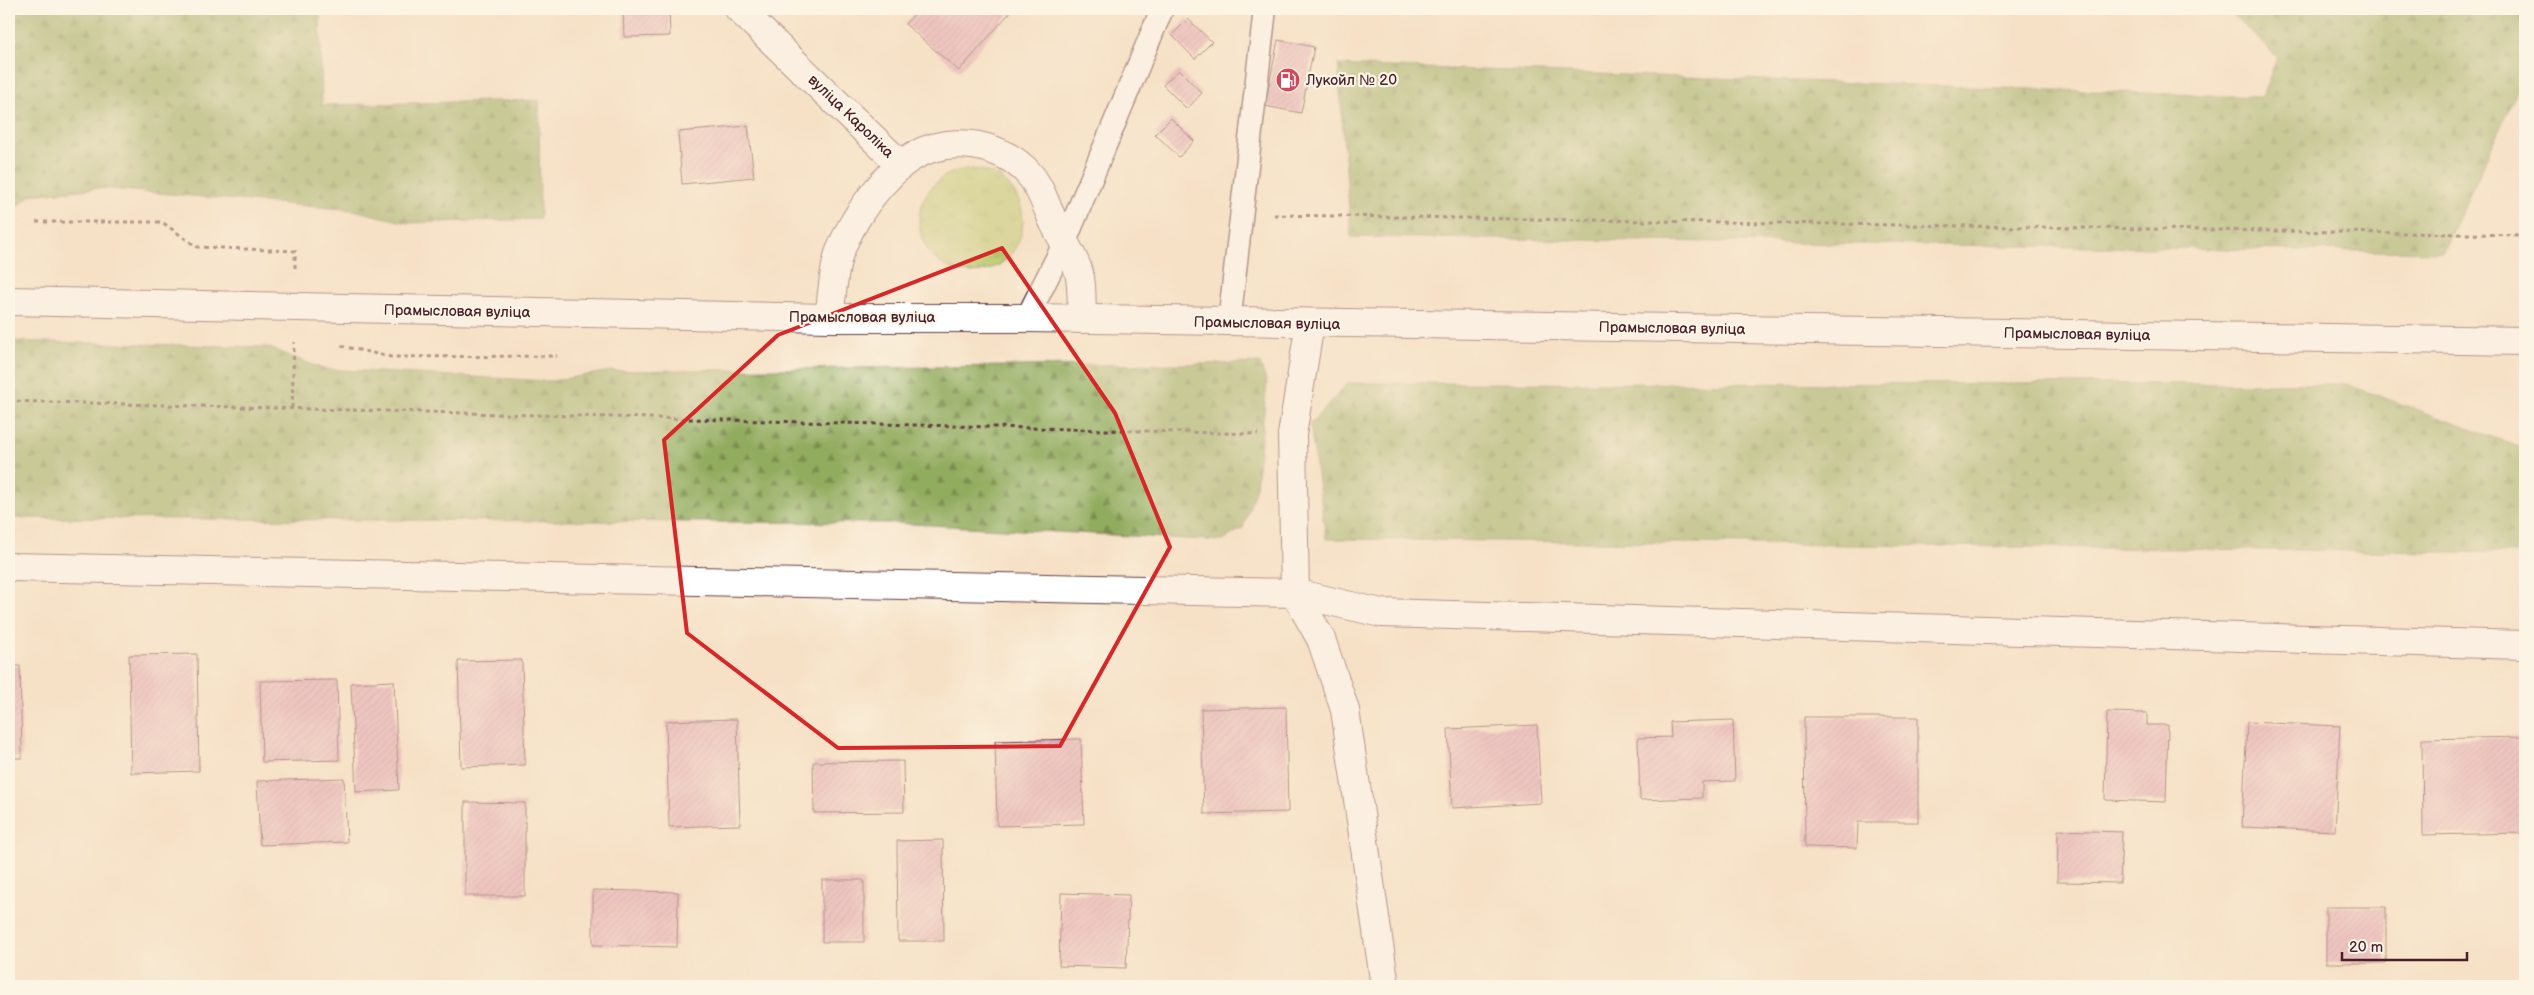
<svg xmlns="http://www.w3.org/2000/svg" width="2534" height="995" font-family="'Balsamiq Sans',sans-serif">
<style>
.grass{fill:url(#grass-tufts);stroke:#81744a}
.forest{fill:url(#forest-firs);stroke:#6e6644}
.building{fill:url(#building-hatch)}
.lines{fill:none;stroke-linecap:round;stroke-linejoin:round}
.service-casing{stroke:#643c42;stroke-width:25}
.minor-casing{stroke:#643c42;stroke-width:30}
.secondary-casing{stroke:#643c42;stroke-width:30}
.path{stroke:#643c42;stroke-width:3;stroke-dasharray:4 4;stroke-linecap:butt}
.service{stroke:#fff;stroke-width:22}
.minor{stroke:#fff;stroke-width:28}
.secondary{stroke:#fff;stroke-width:28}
.marked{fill:none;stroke:#d62828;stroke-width:4;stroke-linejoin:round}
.labels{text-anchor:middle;stroke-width:4.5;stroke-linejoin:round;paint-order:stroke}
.poi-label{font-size:15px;fill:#4a1f2b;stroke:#fcf5e5;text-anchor:start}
.street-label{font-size:15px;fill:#4a1f2b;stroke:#fcf5e5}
</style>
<defs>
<pattern id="grass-tufts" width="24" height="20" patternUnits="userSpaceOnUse" patternTransform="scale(1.25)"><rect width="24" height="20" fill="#b8c86a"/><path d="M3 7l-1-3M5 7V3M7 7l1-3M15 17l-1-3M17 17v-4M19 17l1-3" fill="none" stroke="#a0ab5c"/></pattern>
<pattern id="forest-firs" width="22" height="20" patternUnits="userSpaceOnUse" patternTransform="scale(1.25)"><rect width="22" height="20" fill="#92ac5e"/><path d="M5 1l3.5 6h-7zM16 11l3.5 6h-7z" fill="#798b4e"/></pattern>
<pattern id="building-hatch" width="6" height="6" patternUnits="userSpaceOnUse" patternTransform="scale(1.25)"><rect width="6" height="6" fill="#e5a1b8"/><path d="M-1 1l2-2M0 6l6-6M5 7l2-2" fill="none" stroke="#bc8396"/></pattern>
</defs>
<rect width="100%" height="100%" fill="#fcf5e5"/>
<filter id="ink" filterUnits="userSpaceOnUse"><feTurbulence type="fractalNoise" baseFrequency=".02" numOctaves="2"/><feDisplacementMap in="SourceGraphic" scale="10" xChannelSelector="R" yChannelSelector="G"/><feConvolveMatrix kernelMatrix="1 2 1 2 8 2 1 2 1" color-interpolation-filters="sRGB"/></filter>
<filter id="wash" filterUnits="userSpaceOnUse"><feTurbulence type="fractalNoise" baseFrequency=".0096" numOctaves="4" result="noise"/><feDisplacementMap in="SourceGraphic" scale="20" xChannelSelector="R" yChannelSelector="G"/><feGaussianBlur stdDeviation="1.12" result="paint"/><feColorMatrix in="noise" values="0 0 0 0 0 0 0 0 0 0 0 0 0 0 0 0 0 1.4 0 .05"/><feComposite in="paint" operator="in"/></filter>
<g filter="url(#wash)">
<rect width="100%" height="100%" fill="#f6e1c6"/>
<path class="grass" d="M919 221a52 52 0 1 1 104 0a52 52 0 1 1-104 0Z"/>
<path class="forest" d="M9,9H320L322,105L539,100L540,219L407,223L353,210L99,188L31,195L9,212Z
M2227,9H2514L2525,19V73L2444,252L1351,237L1338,65L2262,97L2277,57Z
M9,341L268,347L323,369L551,381L611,371L1260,363L1267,383L1256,487L1243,528L1222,541L894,523L9,518Z
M1348,383L2346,384L2525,449V553L1326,539L1310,424Z"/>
<g id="blocks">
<path class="building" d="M623,9H669L670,36L624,37Z
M919,9H1013L959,71L905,24Z
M1188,19L1212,42L1195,59L1172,35Z
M1278,40L1314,47L1301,113L1265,106Z
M1179,70L1202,93L1187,109L1163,85Z
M1171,118L1194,141L1179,157L1155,134Z
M748,126L754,177L682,184L678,132Z
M197,654L199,771L131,773L129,655Z
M522,660L525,765L461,767L458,661Z
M9,666H20L22,758H9Z
M337,680L339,760L262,762L260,681Z
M394,681L399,790L356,792L351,683Z
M1286,707L1288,812L1204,814L1201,709Z
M2107,712L2147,713V725H2168L2166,802L2105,800Z
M1804,717H1918V822H1858L1857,848L1805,847Z
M737,719L740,825L669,827L666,721Z
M1733,720L1735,781L1702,782V798L1640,800L1638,738L1671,737L1670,722Z
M2247,722L2340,726L2335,831L2242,827Z
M1537,725L1541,803L1452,808L1448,729Z
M2525,737V833L2423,835L2422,739Z
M1081,739L1084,824L997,826L995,741Z
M903,761L904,812L814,813L813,762Z
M344,778L347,842L260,845L257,781Z
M465,802L525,803V896H465Z
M2058,830L2122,832L2120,883L2057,882Z
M943,840L944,941H898L897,841Z
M822,880H864V942H822Z
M593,890L678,892L677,947L593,945Z
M1061,893L1129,895L1126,968L1059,966Z
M2326,907H2386V963H2326Z"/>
</g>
</g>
<g filter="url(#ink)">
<use href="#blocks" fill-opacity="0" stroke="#643c42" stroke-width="1"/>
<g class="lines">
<defs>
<path id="service" d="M1027,318L1064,244L1162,9
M1229,323L1265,9"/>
<path id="minor" d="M739,9L901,165
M829,318C832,298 833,269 840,251C853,219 875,188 901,165C938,133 999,139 1030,175C1041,188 1047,208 1054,223C1061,238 1075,258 1079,273C1083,287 1081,305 1082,319
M1310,323L1292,435L1295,593L1321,639L1345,710L1385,986
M9,567L1295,593L1381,613L2525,645"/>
<path id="secondary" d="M9,301L829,318H1027L2525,341"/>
</defs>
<use href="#service" class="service-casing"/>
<use href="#minor" class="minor-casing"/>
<use href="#secondary" class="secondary-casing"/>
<path class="path" d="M1274,215L2525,235
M36,222H162L197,247L295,251V271
M341,346L391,357L557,356
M9,401L1258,434
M292,408L294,342"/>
<use href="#service" class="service"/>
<use href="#minor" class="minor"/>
<use href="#secondary" class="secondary"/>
</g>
</g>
<path d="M0 0H2534V995H0ZM1002,248L1115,413L1170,547L1060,746L838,748L687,633L664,440L778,335Z" fill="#f6e1c6" fill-opacity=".55" fill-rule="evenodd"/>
<path class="marked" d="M1002,248L1115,413L1170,547L1060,746L838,748L687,633L664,440L778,335Z"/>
<defs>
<symbol id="fuel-disc" viewBox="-11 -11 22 22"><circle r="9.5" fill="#d1495b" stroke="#fcf5e5"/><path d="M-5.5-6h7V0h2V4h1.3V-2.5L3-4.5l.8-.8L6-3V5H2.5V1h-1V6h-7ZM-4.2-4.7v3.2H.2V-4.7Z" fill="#fff"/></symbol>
</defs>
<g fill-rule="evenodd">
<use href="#fuel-disc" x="1274" y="66" width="28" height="28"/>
</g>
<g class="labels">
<g class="poi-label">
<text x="1306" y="85">Лукойл № 20</text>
</g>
<g class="street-label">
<text transform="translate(851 116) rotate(44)" y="5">вуліца Кароліка</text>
<text transform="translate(457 311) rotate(1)" y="5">Прамысловая вуліца</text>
<text x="862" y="322">Прамысловая вуліца</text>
<text transform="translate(1267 323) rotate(1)" y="5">Прамысловая вуліца</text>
<text transform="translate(1672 328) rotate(1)" y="5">Прамысловая вуліца</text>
<text transform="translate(2077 334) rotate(1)" y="5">Прамысловая вуліца</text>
</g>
</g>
<rect width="2534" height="995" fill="none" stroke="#fcf5e5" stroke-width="30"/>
<path d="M2342 952v8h125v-8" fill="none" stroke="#4a1f2b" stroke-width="2.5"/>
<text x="2349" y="952" font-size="15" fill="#4a1f2b" stroke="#fcf5e5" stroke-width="4" paint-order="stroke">20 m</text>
</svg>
